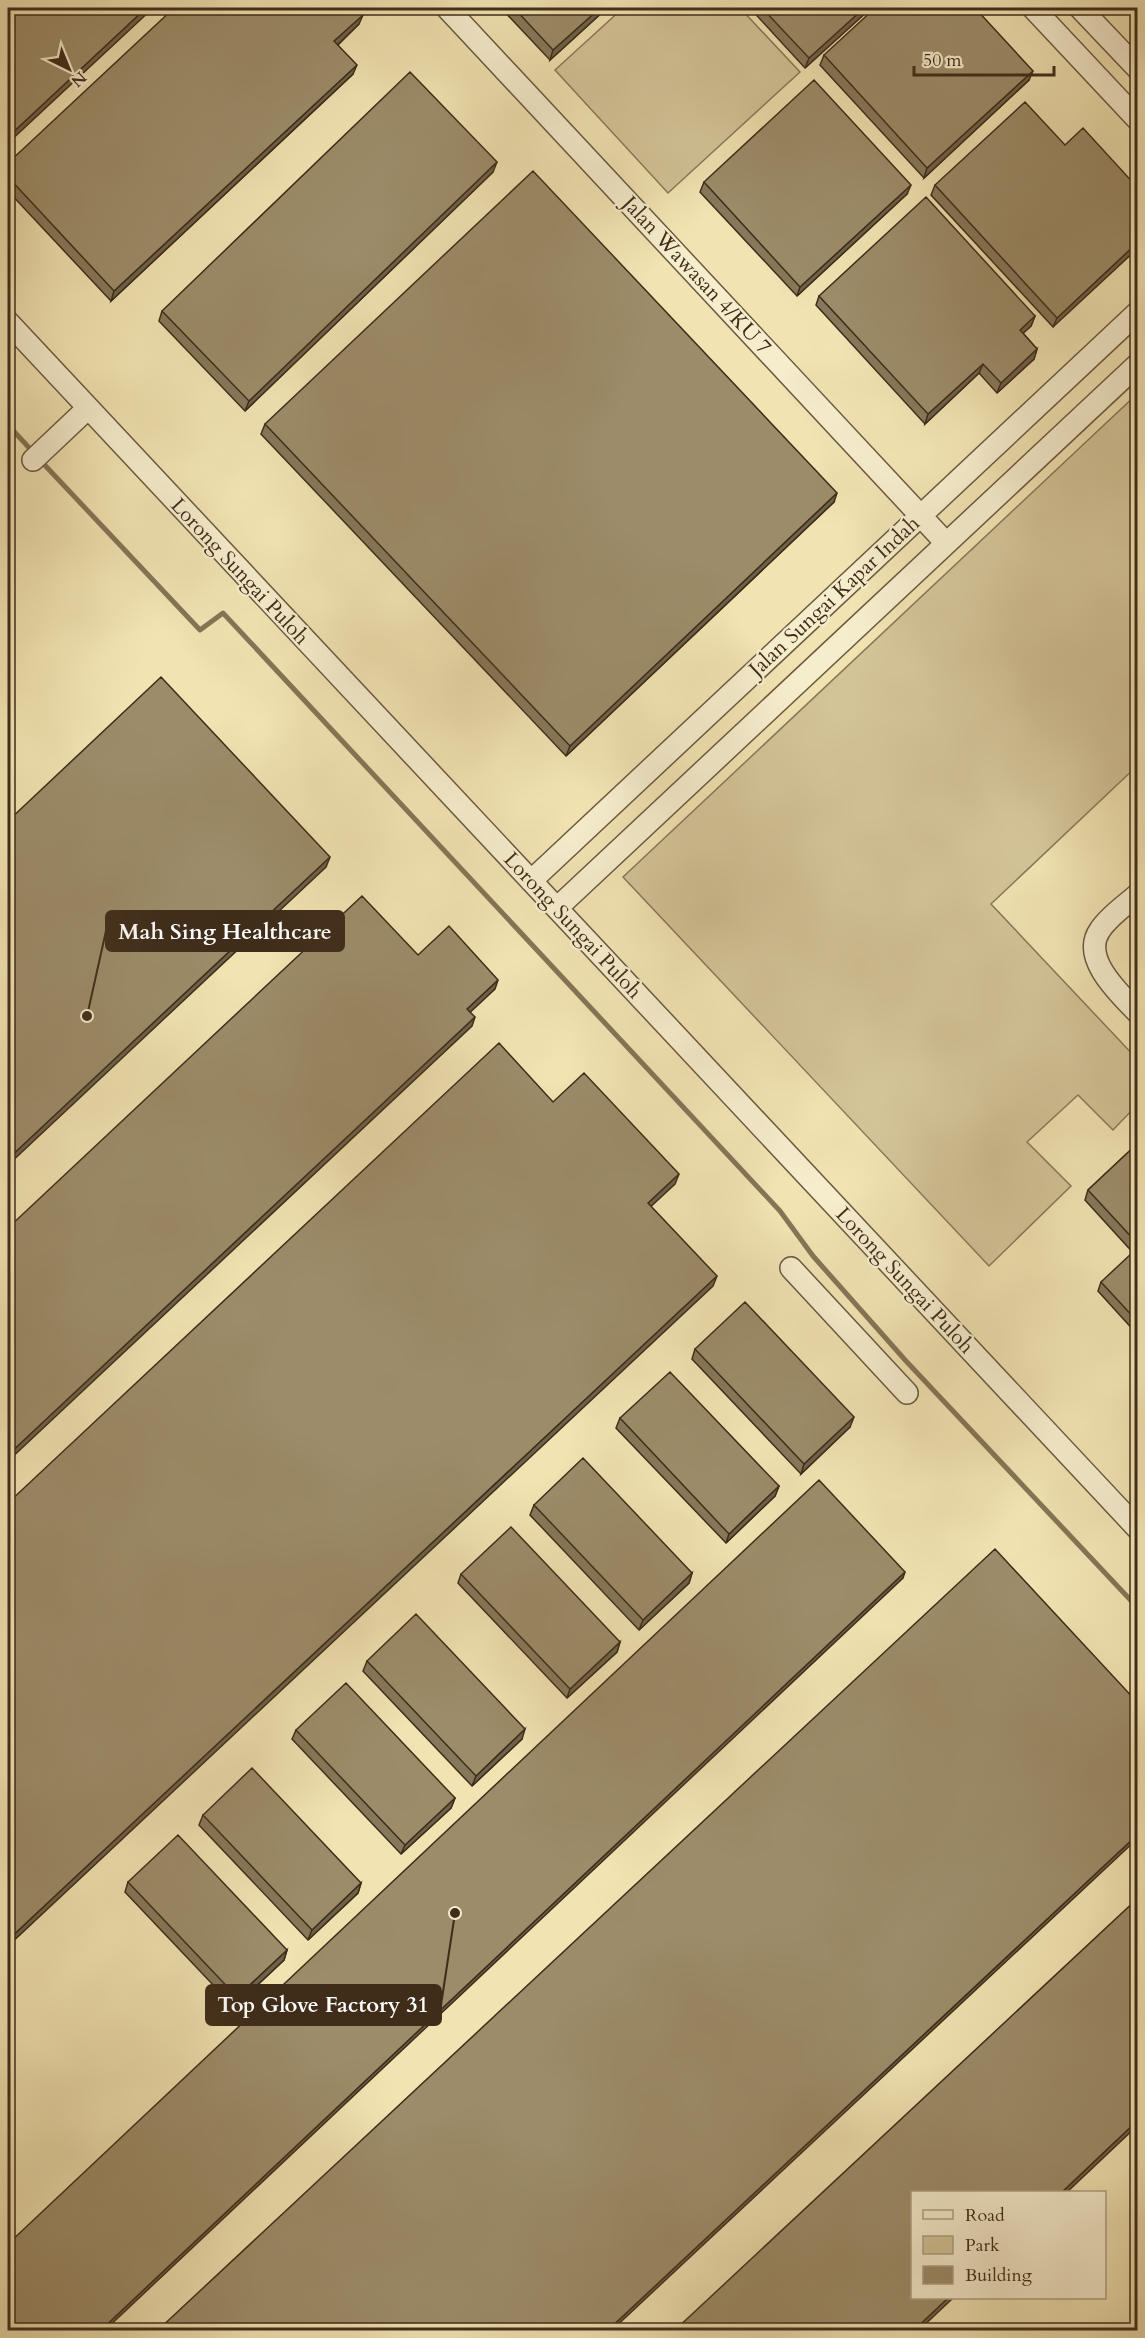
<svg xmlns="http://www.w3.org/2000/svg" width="1145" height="2338" font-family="Cardo,serif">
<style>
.green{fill:#d3c498;stroke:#897859;stroke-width:1.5}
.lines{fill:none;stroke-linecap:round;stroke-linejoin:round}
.stream{stroke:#857556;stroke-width:5}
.minor-casing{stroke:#6c5a40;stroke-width:24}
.minor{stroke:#f6edcd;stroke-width:21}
.wall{fill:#86785a;stroke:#3f2d1a;stroke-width:1.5}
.shaded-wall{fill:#6d624a;stroke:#3f2d1a;stroke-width:1.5}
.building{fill:#9c8c69;stroke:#3f2d1a;stroke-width:1.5}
.labels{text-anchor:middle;stroke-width:4.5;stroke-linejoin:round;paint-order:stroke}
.street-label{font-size:21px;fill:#3f2d1a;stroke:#f6edcd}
.leader{fill:none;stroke:#3f2d1a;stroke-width:2}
.callout-dot{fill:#3f2d1a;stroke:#f6edcd;stroke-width:2}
.callout{fill:#3f2d1a;stroke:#3f2d1a;stroke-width:2}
.callout-label{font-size:22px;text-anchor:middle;font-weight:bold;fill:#fff}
</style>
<rect width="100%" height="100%" fill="#f1e3b2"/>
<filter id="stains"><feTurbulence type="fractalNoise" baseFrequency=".00333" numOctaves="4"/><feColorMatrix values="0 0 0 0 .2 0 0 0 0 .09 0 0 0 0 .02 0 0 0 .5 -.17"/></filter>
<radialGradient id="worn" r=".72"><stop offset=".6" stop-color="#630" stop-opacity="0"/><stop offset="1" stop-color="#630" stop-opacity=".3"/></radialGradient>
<path class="green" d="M623,8H740L800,72L668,193L555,70Z
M1137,394V766L991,904L1137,1059V1105L1113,1130L1078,1095L1027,1142L1071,1186L989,1266L623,877Z"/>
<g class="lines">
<path class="stream" d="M8,425L33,452
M39,459L200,630L223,613L780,1211L813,1256L906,1361L1138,1608"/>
<defs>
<path id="minor" d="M447,8L946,543
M1033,8L1138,120
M1080,8L1138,69
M8,322L1138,1529
M33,460L87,409
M531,881L1138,312
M1138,894C1126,905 1109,916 1100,930C1080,958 1120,994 1138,1013
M557,908L1138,364
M791,1268L907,1393"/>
</defs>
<use href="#minor" class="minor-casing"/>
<use href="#minor" class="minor"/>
</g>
<path class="wall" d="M501,8H607L550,60Z
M750,8H871L805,68Z
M359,24L338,45L353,74L111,301L8,191V163Z
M824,55L1029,80L924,178L820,65Z
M1065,145L1137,187L1053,327L931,195L935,185Z
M493,172L245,411L159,321L162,311Z
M704,182L907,194L797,296L700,192Z
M819,296L1035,316L1031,326L1023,333L1037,349L1034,359L997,393L979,373L925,424L816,305Z
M265,424L834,502L566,756L261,434Z
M1137,1144V1257L1085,1200L1088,1190Z
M1137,1259V1334L1098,1291L1101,1282Z
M695,1349L850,1427L801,1474L692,1359Z
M620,1418L779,1486L775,1496L726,1543L616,1428Z
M534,1505L692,1573L689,1583L639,1630L530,1515Z
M461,1574L620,1642L617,1652L567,1698L458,1583Z
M367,1661L522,1739L472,1786L363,1671Z
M296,1730L455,1798L451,1808L401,1854L292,1739Z
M203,1815L361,1883L358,1893L308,1940L199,1825Z
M128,1882L287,1950L284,1960L234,2007L125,1892Z"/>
<path class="shaded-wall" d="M146,8H153L8,143V137Z
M600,8H607L550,60L553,50Z
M864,8H871L805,68L809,58Z
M363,15L359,24L331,51L334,41Z
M357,65L353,74L111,301L114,291Z
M1033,71L1029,80L924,178L927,168Z
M497,162L493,172L245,411L249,401Z
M911,185L907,194L797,296L800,287Z
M1137,243V249L1053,327L1057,318Z
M1035,316L1031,326L1016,340L1020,330Z
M1037,349L1034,359L997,393L1001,383Z
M983,364L979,373L925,424L928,414Z
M837,493L834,502L566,756L570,746Z
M330,857L326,867L8,1165V1159Z
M498,980L495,989L464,1018L467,1009Z
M475,1017L472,1026L8,1461V1455Z
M679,1174L675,1184L645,1212L648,1203Z
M717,1276L713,1286L8,1946V1940Z
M854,1417L850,1427L801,1474L804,1464Z
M779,1486L775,1496L726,1543L729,1534Z
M905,1572L903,1578L104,2331H100Z
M692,1573L689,1583L639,1630L643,1620Z
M620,1642L617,1652L567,1698L570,1689Z
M525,1729L522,1739L472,1786L476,1776Z
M455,1798L451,1808L401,1854L405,1845Z
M1137,1835V1839L611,2331H607Z
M361,1883L358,1893L308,1940L312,1930Z
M287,1950L284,1960L234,2007L237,1997Z
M1137,2121V2126L1066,2193H1061Z
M948,2298H953L918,2331H913Z"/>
<path class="building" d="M8,8H146L8,137Z
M174,8H356L363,15L334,41L357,65L114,291L8,177V163Z
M514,8H600L553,50Z
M762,8H864L809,58Z
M875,8H975L1033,71L927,168L824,55Z
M410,72L497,162L249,401L162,311Z
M814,80L911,185L800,287L704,182Z
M1025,102L1065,145L1083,128L1137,187V243L1057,318L935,185Z
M533,171L837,493L570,746L265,424Z
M926,197L1035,316L1020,330L1037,349L1001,383L983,364L928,414L819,296Z
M161,677L330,857L8,1159V821Z
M362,896L418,955L449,926L498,980L467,1009L475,1017L8,1455V1228Z
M499,1043L553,1102L584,1073L679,1174L648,1203L717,1276L8,1940V1503Z
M1137,1144V1243L1088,1190Z
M1132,1253L1137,1259V1321L1101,1282Z
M745,1302L854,1417L804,1464L695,1349Z
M670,1372L779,1486L729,1534L620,1418Z
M583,1458L692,1573L643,1620L534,1505Z
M819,1480L905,1572L100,2331H8V2244Z
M511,1527L620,1642L570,1689L461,1574Z
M995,1549L1137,1702V1835L607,2331H157Z
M416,1614L525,1729L476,1776L367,1661Z
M346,1683L455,1798L405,1845L296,1730Z
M252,1768L361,1883L312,1930L203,1815Z
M178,1835L287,1950L237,1997L128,1882Z
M1137,1899V2121L1061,2193H912V2298H948L913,2331H674Z"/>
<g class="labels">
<g class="street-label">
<text transform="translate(697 275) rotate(47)" y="7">Jalan Wawasan 4/KU 7</text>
<text transform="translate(240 571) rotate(47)" y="7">Lorong Sungai Puloh</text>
<text transform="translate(834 596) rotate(-43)" y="7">Jalan Sungai Kapar Indah</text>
<text transform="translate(573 925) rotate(47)" y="7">Lorong Sungai Puloh</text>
<text transform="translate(905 1280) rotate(47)" y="7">Lorong Sungai Puloh</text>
</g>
</g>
<path class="leader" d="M87 1016L106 931M455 1913L441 2005"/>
<g class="callout-dot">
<circle cx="87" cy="1016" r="6"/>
<circle cx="455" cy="1913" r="6"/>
</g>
<g class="callout">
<rect x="106" y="911" width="238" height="40" rx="6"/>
<rect x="206" y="1985" width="235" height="40" rx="6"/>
</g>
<g class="callout-label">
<text x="225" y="939">Mah Sing Healthcare</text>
<text x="323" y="2012">Top Glove Factory 31</text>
</g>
<rect width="1145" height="2338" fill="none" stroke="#f1e3b2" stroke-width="30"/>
<rect x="9" y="9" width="1127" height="2320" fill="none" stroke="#3f2d1a" stroke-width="3"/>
<rect x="15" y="15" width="1115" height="2308" fill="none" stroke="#3f2d1a" stroke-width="1.5"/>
<rect x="911" y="2191" width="195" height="108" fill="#f6edcd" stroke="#ada085" stroke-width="1.5"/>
<rect x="923" y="2210" width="30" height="9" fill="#f6edcd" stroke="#ada085" stroke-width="1.5"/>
<text x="965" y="2221" font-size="18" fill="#3f2d1a">Road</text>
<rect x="923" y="2236" width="30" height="18" fill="#d3c498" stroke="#ada085" stroke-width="1.5"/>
<text x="965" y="2251" font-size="18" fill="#3f2d1a">Park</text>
<rect x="923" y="2266" width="30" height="18" fill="#9c8c69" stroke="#ada085" stroke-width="1.5"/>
<text x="965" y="2281" font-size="18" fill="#3f2d1a">Building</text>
<g transform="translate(69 69) rotate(137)" stroke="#f6edcd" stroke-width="4.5" paint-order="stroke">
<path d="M0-4.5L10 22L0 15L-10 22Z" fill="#3f2d1a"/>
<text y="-9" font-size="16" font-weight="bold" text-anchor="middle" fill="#3f2d1a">N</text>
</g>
<path d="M914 66v9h140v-9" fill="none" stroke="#3f2d1a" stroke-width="3"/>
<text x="923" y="66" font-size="18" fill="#3f2d1a" stroke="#f6edcd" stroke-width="4.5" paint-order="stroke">50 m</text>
<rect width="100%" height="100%" filter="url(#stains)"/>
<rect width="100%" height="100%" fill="url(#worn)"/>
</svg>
